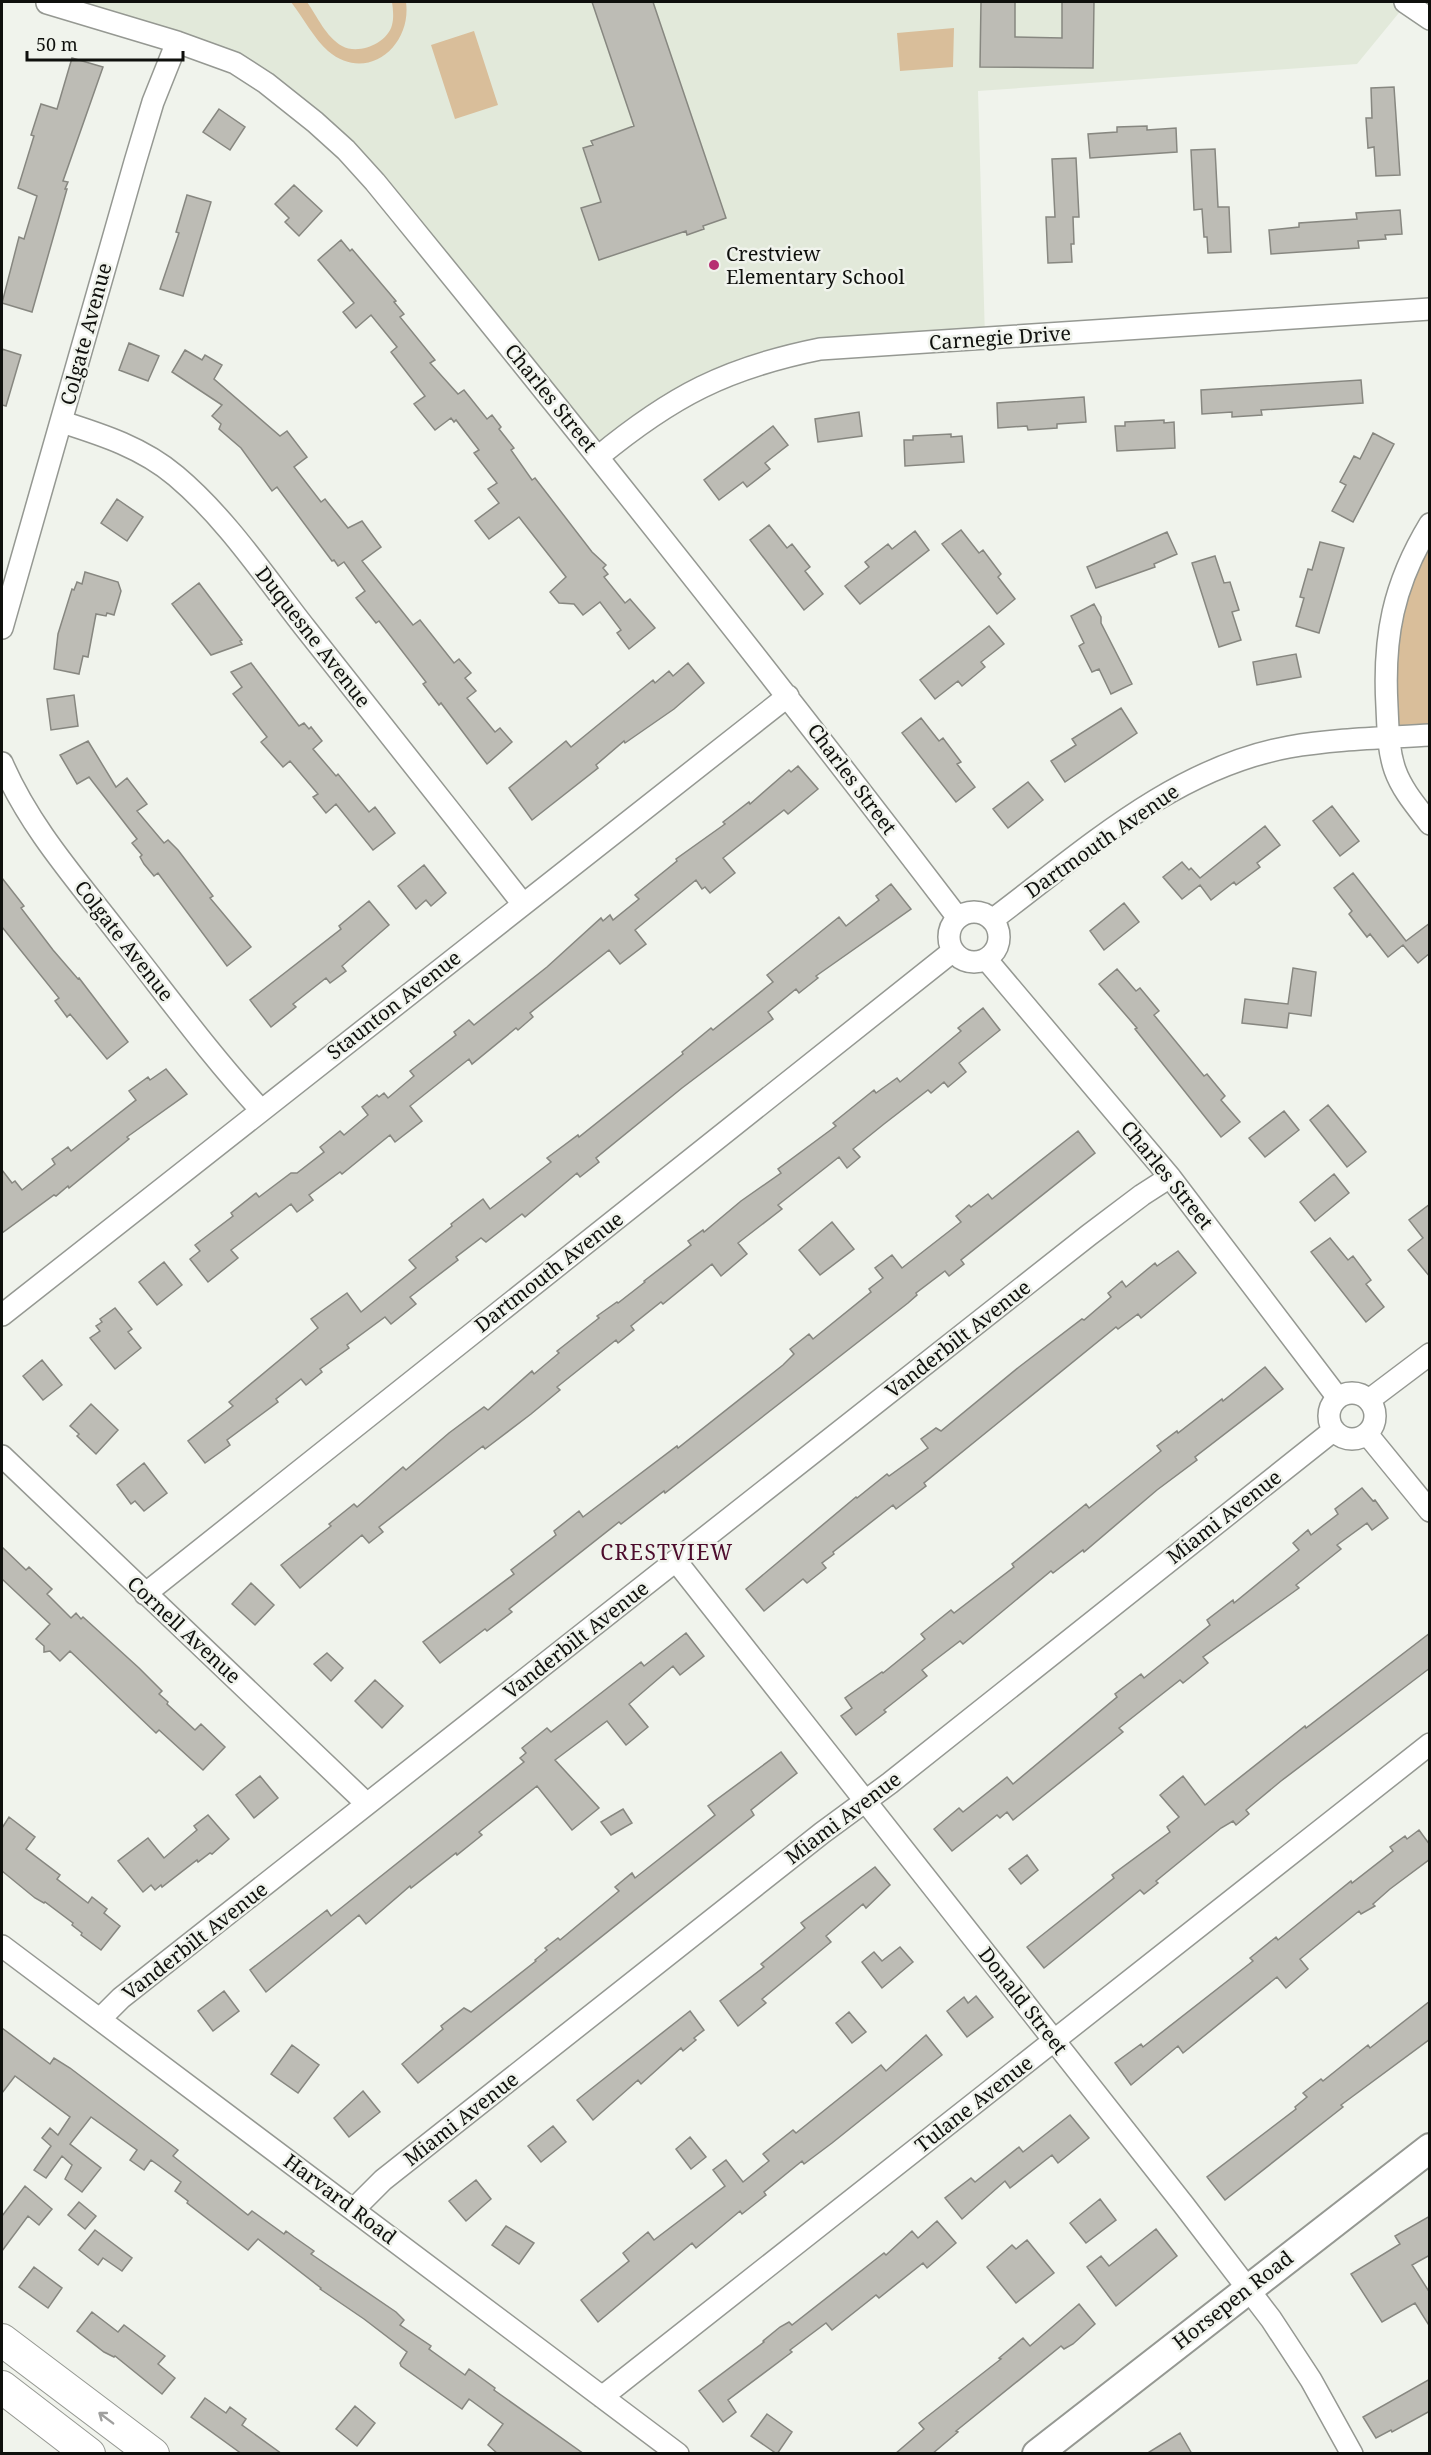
<svg xmlns="http://www.w3.org/2000/svg" width="1431" height="2455" font-family="'Noto Serif',serif">
<style>
.built{fill:#e2e9da}
.green{fill:#d9be9a}
.building{fill:#bdbcb5;stroke:#878780;stroke-width:1.5}
.lines{fill:none;stroke-linecap:round;stroke-linejoin:round}
.street-casing{stroke:#959892;stroke-width:24}
.secondary-casing{stroke:#959892;stroke-width:32}
.primary-casing{stroke:#959892;stroke-width:34}
.street{stroke:#fff;stroke-width:21}
.secondary{stroke:#fff;stroke-width:28}
.primary{stroke:#fff;stroke-width:32}
.oneway{stroke:#9f9f9e}
.poi-dot{fill:#b62f71;stroke:#f0f3ec;stroke-width:2}
.labels{text-anchor:middle;stroke-width:5;stroke-linejoin:round;paint-order:stroke}
.poi-label{font-size:20px;fill:#0f100d;stroke:#f0f3ec;text-anchor:start}
.street-label{font-size:20px;fill:#0f100d;stroke:#f0f3ec}
.neighbourhood-label{font-size:21px;letter-spacing:1.5px;fill:#4d0c2d;stroke:#f0f3ec}
</style>
<rect width="100%" height="100%" fill="#f0f3ec"/>
<path class="built" d="M44,2H1429L1430,19L1407,3L1357,64L978,91L985,338L863,345L721,376L598,459L390,192L243,67Z"/>
<path class="green" d="M291,2H307C317,16 326,37 342,46C358,55 387,44 392,25C394,18 393,9 392,2H406C412,46 367,84 328,51C315,40 302,16 291,2Z
M954,28L953,67L900,71L897,33Z
M474,31L498,105L455,119L431,45Z
M1429,525V733L1388,735L1387,643Z"/>
<path class="building" d="M592,2H653L726,218L703,226L704,229L687,235L686,231L599,260L581,208L601,202L583,148L593,145L591,141L634,126Z
M981,2H1015V37L1062,38V2H1094L1093,68L980,67Z
M72,58L103,67L63,181L68,182L65,189H67L32,312L2,303L19,237L24,239L37,196L18,188L34,136L31,135L41,104L57,109Z
M1394,87L1400,175L1376,176L1374,147L1368,148L1366,118H1372L1371,88Z
M219,109L245,127L230,150L203,132Z
M1147,126V130L1176,128L1177,152L1090,158L1088,134L1117,132V127Z
M1215,149L1218,207H1229L1231,252L1208,253L1207,237H1204L1202,209L1194,210L1191,150Z
M1076,158L1079,217H1073L1074,244H1071L1072,262L1048,263L1046,217H1055L1052,159Z
M294,185L322,211L299,236L285,222L289,218L275,204Z
M187,195L211,202L183,296L160,289L179,233L176,232Z
M1400,210L1402,234L1385,235L1386,239L1358,241L1359,248L1271,254L1269,230L1299,227V223L1357,219L1356,213Z
M341,240L350,251L352,249L396,301L394,302L404,314L400,317L435,360L430,363L458,394L464,390L487,419L492,415L501,427L499,429L514,448L511,450L532,480L535,478L592,552L606,565L603,568L608,574L604,577L625,603L630,599L655,628L629,649L617,633L621,630L600,602L583,615L574,604L559,603L550,592L566,577L519,517L489,539L475,521L499,503L488,489L497,483L474,453L479,450L456,420L454,422L451,418L435,430L414,404L425,396L391,352L397,347L371,315L356,328L343,312L354,303L318,260Z
M129,343L159,356L148,381L119,370Z
M2,349L21,355L6,406L2,405Z
M185,350L202,360L205,355L222,365L214,379L280,436L287,431L307,457L294,467L321,502L325,499L348,528L362,521L381,547L362,561L413,625L420,620L454,663L459,659L471,673L465,678L476,691L467,698L495,732L500,728L512,742L487,764L441,703L439,705L423,684L426,682L379,621L376,623L356,598L365,591L344,562L338,566L334,560L332,561L277,487L272,491L241,448L219,429L221,424L212,416L222,405L172,372Z
M1361,380L1363,403L1261,410L1262,415L1232,417V412L1202,414L1201,390Z
M1084,397L1086,422L1057,424V428L1028,430L1027,426L998,428L997,403Z
M859,412L862,436L818,442L815,419Z
M1164,420V423L1174,422L1175,448L1117,451L1115,426H1125V422Z
M773,426L788,445L765,463L770,469L747,487L743,482L719,500L704,480Z
M1373,433L1394,444L1353,522L1332,511L1346,485L1340,482L1354,456L1360,459Z
M951,434V437L962,436L964,462L905,466L904,440H913V436Z
M117,499L143,517L127,541L101,523Z
M769,525L787,548L792,544L810,567L805,571L823,594L804,610L750,540Z
M961,530L979,553L983,550L1001,574L998,577L1015,599L997,614L942,544Z
M915,531L929,550L860,604L845,586L869,567L865,562L888,544L892,549Z
M1167,532L1177,554L1154,564L1155,567L1096,588L1087,567Z
M1320,542L1344,548L1319,633L1296,626L1304,598L1300,597L1308,569L1312,570Z
M1215,556L1224,583L1230,582L1239,610L1232,612L1241,640L1219,647L1192,563Z
M85,572L118,582L121,591L114,615L107,613L106,616L96,614L88,657L83,656L79,674L54,669L58,634L72,589L74,590L77,582L82,584Z
M199,583L242,640L240,641L242,644L211,655L172,604Z
M1094,604L1101,617V623L1132,684L1111,694L1099,669L1092,672L1079,646L1084,643L1071,616Z
M989,626L1004,644L981,662L985,667L962,686L958,681L935,699L920,680Z
M1296,654L1301,677L1257,685L1253,662Z
M251,663L299,726L304,723L309,729L311,727L322,741L313,749L336,776L338,774L369,812L375,807L395,833L373,850L336,804L326,813L313,797L318,794L290,761L283,767L261,742L267,737L233,694L242,687L231,672Z
M688,663L704,683L674,709L625,743L624,741L596,765L598,768L532,820L509,788L566,741L571,747L653,680L655,683L669,671L673,676Z
M74,695L78,726L51,730L47,699Z
M1121,708L1137,733L1065,782L1051,761L1076,745L1072,739Z
M921,718L939,741L943,738L961,762L957,764L975,787L956,802L902,733Z
M88,741L116,787L127,778L147,804L137,811L164,843L168,840L178,850L213,896L210,898L251,947L227,966L158,873L154,876L144,864L140,857L142,855L132,843L137,839L89,777L77,784L60,755Z
M798,766L818,789L788,814L784,810L723,858L735,873L710,893L705,887L702,889L696,880L635,930L646,944L620,964L609,950L530,1013L533,1017L518,1030L516,1028L472,1064L469,1059L410,1106L422,1121L395,1142L390,1135L342,1174L340,1172L309,1195L313,1200L297,1212L291,1204L231,1250L238,1258L208,1282L190,1259L200,1251L195,1245L233,1216L231,1213L256,1193L259,1197L291,1173H297L324,1152L320,1147L340,1131L344,1135L368,1115L362,1107L377,1095L379,1097L384,1093L388,1098L414,1076L410,1071L456,1035L454,1032L469,1020L474,1025L547,967L601,918L603,921L610,915L613,920L639,899L635,895L677,861L676,859L725,824L723,822L749,802L750,804L789,770L791,772Z
M1028,782L1043,800L1008,828L993,809Z
M1332,806L1359,841L1340,856L1313,821Z
M1265,826L1280,845L1257,863L1260,867L1236,885L1234,882L1211,900L1200,885L1182,899L1163,877L1182,862L1189,870L1191,868L1200,878Z
M424,865L446,893L431,906L426,900L416,909L398,886Z
M1353,873L1406,941L1430,923V953L1418,963L1403,945L1388,957L1370,934L1367,937L1349,914L1352,911L1334,888Z
M2,878L24,906L21,908L53,950L78,979L79,978L128,1042L107,1059L70,1014L67,1017L55,1001L59,998L2,927Z
M891,884L911,909L816,976L818,978L799,993L796,989L768,1012L773,1019L682,1088L596,1158L599,1162L580,1177L577,1173L525,1217L522,1214L486,1242L481,1238L456,1257L458,1260L410,1297L416,1304L391,1324L385,1317L347,1345L349,1348L320,1369L322,1372L306,1385L301,1379L276,1399L278,1402L227,1440L230,1445L205,1463L188,1441L233,1406L229,1402L318,1328L311,1319L347,1293L361,1312L416,1268L409,1260L452,1226L451,1224L483,1199L490,1209L551,1162L547,1158L578,1135L579,1137L683,1054L682,1052L711,1028L713,1030L773,982L767,975L839,917L846,926L879,900L876,896Z
M369,901L389,925L342,966L346,971L330,983L326,978L293,1004L296,1007L271,1027L250,1000L341,929L339,926Z
M1124,903L1139,922L1104,950L1090,931Z
M1293,968L1316,972L1311,1016L1289,1013L1287,1028L1242,1023L1245,999L1288,1004Z
M1117,969L1136,991L1140,988L1159,1011L1154,1015L1204,1076L1207,1074L1225,1096L1221,1100L1240,1122L1221,1137L1135,1029L1137,1028L1099,984Z
M983,1008L1000,1030L959,1063L966,1072L948,1087L944,1082L931,1093L928,1090L884,1124L853,1149L860,1157L847,1168L839,1157L778,1205L782,1209L738,1243L747,1254L721,1276L712,1264L663,1304L661,1302L631,1326L634,1330L618,1343L616,1340L557,1387L560,1390L531,1414L485,1449L483,1446L379,1527L383,1532L369,1543L362,1535L300,1588L281,1565L331,1526L329,1524L354,1504L357,1507L403,1467L406,1470L449,1433L484,1407L488,1410L532,1371L534,1374L559,1353L557,1351L599,1318L597,1316L617,1302L618,1303L645,1282L644,1281L691,1245L688,1241L703,1230L704,1232L741,1201L781,1173L778,1169L836,1126L833,1123L874,1090L876,1093L897,1078L900,1082L961,1031L958,1028Z
M166,1069L187,1094L127,1137L129,1139L69,1188L68,1186L56,1196L54,1195L2,1233V1170L12,1183L15,1181L22,1190L55,1164L52,1159L68,1147L71,1151L136,1100L129,1091L148,1077L150,1080Z
M1328,1105L1366,1152L1347,1167L1310,1120Z
M1284,1111L1299,1130L1265,1157L1249,1138Z
M1078,1131L1095,1153L961,1260L964,1264L949,1276L945,1271L916,1293L917,1295L908,1303L665,1493L664,1491L621,1524L619,1522L509,1609L512,1612L487,1631L485,1629L440,1663L423,1642L514,1574L511,1570L556,1535L554,1531L579,1511L583,1517L677,1446L678,1448L783,1365L794,1354L790,1349L809,1334L813,1339L871,1292L869,1289L883,1278L875,1268L892,1255L902,1268L961,1222L956,1216L969,1205L971,1207L988,1194L992,1199Z
M1334,1174L1349,1193L1315,1221L1300,1202Z
M1430,1204V1277L1408,1250L1423,1238L1409,1220Z
M832,1222L854,1249L820,1275L799,1250Z
M1330,1238L1348,1260L1353,1256L1371,1280L1366,1284L1384,1307L1366,1322L1311,1252Z
M1178,1251L1196,1273L1141,1318L1138,1314L1118,1329L1116,1327L924,1483L926,1486L896,1509L893,1505L833,1552L834,1554L822,1563L826,1568L807,1583L803,1579L764,1611L746,1589L856,1497L857,1498L887,1474L889,1476L928,1448L921,1439L936,1428L941,1431L1019,1367L1082,1319L1084,1320L1111,1297L1108,1293L1122,1281L1126,1287L1155,1263L1157,1266Z
M164,1262L182,1285L157,1305L139,1282Z
M115,1308L132,1329L128,1332L141,1348L115,1369L90,1338L100,1331L96,1326L102,1322L100,1319Z
M42,1360L62,1385L43,1400L23,1376Z
M1265,1367L1283,1389L1195,1457L1197,1460L1157,1490L1084,1552L1083,1550L1053,1573L1051,1571L963,1644L960,1641L922,1670L927,1676L884,1710L886,1712L856,1735L841,1716L852,1708L845,1698L882,1672L883,1673L925,1639L921,1634L951,1610L954,1613L1014,1567L1012,1564L1086,1504L1089,1508L1161,1451L1157,1446L1177,1431L1178,1433L1222,1399L1223,1401Z
M91,1404L118,1430L96,1454L77,1436L79,1434L70,1426Z
M144,1463L167,1493L144,1511L135,1501L131,1504L117,1485Z
M1362,1488L1373,1501L1375,1500L1388,1518L1372,1530L1367,1523L1337,1545L1341,1549L1296,1585L1299,1588L1203,1657L1208,1663L1183,1683L1180,1680L1119,1728L1123,1732L1013,1820L1007,1812L1000,1818L997,1815L952,1851L934,1829L959,1808L963,1812L1007,1777L1013,1784L1117,1697L1115,1694L1141,1674L1144,1678L1210,1625L1207,1620L1233,1600L1234,1603L1299,1550L1293,1543L1308,1530L1311,1535L1338,1514L1335,1509Z
M2,1547L26,1570L29,1567L52,1589L47,1594L71,1618L76,1613L81,1619L83,1617L139,1668L162,1691L159,1694L168,1702L167,1704L195,1730L201,1724L225,1747L203,1770L159,1730L156,1733L70,1651L60,1661L50,1651L44,1652V1646L36,1639L50,1624L2,1579Z
M251,1583L274,1605L255,1625L232,1604Z
M686,1633L704,1656L680,1675L673,1666L629,1704L648,1727L626,1745L607,1721L555,1760L599,1808L572,1830L537,1786L479,1832L482,1835L457,1855L456,1853L411,1888L410,1886L366,1924L359,1915L266,1992L250,1970L327,1910L331,1916L524,1762L520,1758L526,1753L522,1748L547,1728L551,1732L641,1662L644,1666Z
M1430,1633V1668L1281,1781L1246,1810L1249,1814L1236,1825L1233,1821L1221,1828L1156,1881L1158,1883L1144,1894L1140,1890L1044,1968L1027,1947L1114,1878L1112,1875L1170,1832L1167,1827L1179,1817L1160,1795L1183,1776L1205,1805L1305,1726L1306,1728Z
M327,1653L343,1668L331,1681L314,1664Z
M375,1680L403,1706L382,1728L355,1701Z
M781,1752L797,1773L751,1810L754,1815L418,2083L402,2064L443,2029L441,2026L464,2008L471,2012L536,1961L535,1960L547,1950L545,1948L558,1938L560,1940L619,1891L615,1887L632,1873L635,1878L715,1815L708,1806Z
M260,1776L278,1798L254,1818L236,1795Z
M623,1809L632,1823L611,1835L601,1822Z
M208,1815L229,1839L212,1854L210,1853L198,1862L197,1860L162,1887L161,1885L155,1890L151,1885L143,1892L118,1861L148,1838L164,1858L197,1830L194,1826Z
M9,1817L35,1837L26,1849L60,1875L57,1879L88,1903L92,1897L107,1909L104,1913L120,1926L101,1950L81,1935L82,1933L72,1925L73,1923L45,1902L44,1903L35,1898L2,1871V1828Z
M1419,1830L1430,1845V1859L1390,1889L1373,1904L1375,1906L1361,1914L1359,1911L1300,1959L1308,1969L1286,1988L1277,1977L1183,2053L1178,2046L1131,2085L1115,2063L1141,2044L1143,2047L1253,1961L1250,1958L1276,1937L1278,1940L1351,1881L1352,1883L1393,1851L1390,1847L1405,1836L1407,1839Z
M1027,1855L1038,1870L1021,1884L1009,1869Z
M875,1867L890,1885L866,1908L863,1904L826,1936L831,1942L762,1999L766,2003L738,2026L720,2001L764,1967L761,1964L805,1928L801,1923Z
M900,1947L913,1962L882,1988L862,1962L874,1952L882,1961Z
M224,1991L239,2011L213,2031L198,2011Z
M976,1996L993,2017L967,2037L947,2011L964,1997L968,2003Z
M1430,2001V2039L1341,2105L1343,2107L1225,2200L1207,2177L1296,2109L1295,2107L1307,2097L1303,2093L1321,2079L1323,2081L1368,2045L1370,2048Z
M690,2011L704,2030L694,2038L696,2040L683,2051L681,2048L641,2084L638,2080L593,2120L577,2100Z
M849,2012L866,2032L852,2043L836,2023Z
M2,2028L50,2064L54,2058L70,2068L178,2150L173,2156L248,2215L252,2211L284,2234L286,2231L294,2237L314,2251L311,2254L396,2312L404,2320L400,2325L431,2346L429,2349L465,2375L469,2369L495,2388L494,2390L584,2454H498L488,2445L503,2424L469,2399L462,2409L401,2366L400,2363L407,2352L364,2319L320,2289L321,2288L258,2239L248,2250L187,2203L188,2201L175,2191L181,2182L151,2160L144,2170L130,2160L137,2150L91,2117L70,2144L101,2168L82,2192L65,2179L72,2165L62,2156L46,2178L34,2170L51,2146L42,2138L50,2128L58,2135L70,2117L15,2076L2,2093Z
M926,2035L942,2055L832,2143L804,2164L802,2161L764,2192L766,2195L742,2214L740,2211L696,2248L692,2243L598,2322L581,2300L629,2261L623,2253L648,2232L654,2240L725,2186L713,2170L726,2160L743,2182L769,2161L763,2154L793,2130L796,2133L881,2065L886,2071Z
M292,2045L319,2065L298,2093L271,2074Z
M363,2091L380,2112L349,2137L334,2118Z
M1070,2115L1089,2138L1058,2163L1052,2155L1010,2188L1005,2181L962,2219L945,2198L971,2178L975,2182L1019,2147L1023,2152Z
M553,2126L566,2142L541,2162L528,2146Z
M690,2137L706,2157L691,2169L676,2149Z
M476,2180L491,2199L466,2221L449,2201Z
M25,2186L52,2209L39,2225L28,2216L2,2251V2216Z
M1100,2199L1116,2220L1086,2243L1070,2223Z
M79,2202L96,2216L85,2229L68,2215Z
M1430,2216V2255L1412,2265L1430,2293V2327L1415,2303L1382,2322L1351,2274L1400,2244L1395,2236Z
M937,2221L956,2243L927,2268L923,2263L879,2298L876,2295L832,2330L826,2323L790,2350L792,2352L728,2400L736,2412L723,2422L699,2391L764,2342L763,2341L780,2327L789,2322L792,2325L884,2253L886,2255L912,2231L918,2238Z
M506,2226L534,2243L519,2264L492,2245Z
M1156,2229L1177,2256L1116,2306L1087,2267L1101,2256L1109,2266Z
M95,2230L132,2258L122,2271L103,2258L98,2265L79,2250Z
M1027,2240L1054,2273L1016,2303L987,2267L1012,2245L1016,2249Z
M34,2267L62,2288L48,2308L19,2287Z
M1079,2304L1095,2324L1073,2344L1064,2349L1061,2346L956,2431L958,2432L932,2454H895L924,2429L919,2423L1001,2359L999,2358L1023,2338L1030,2346Z
M92,2312L118,2332L124,2325L165,2356L158,2364L175,2378L162,2394L115,2356L114,2357L104,2352L77,2331Z
M1430,2379V2411L1392,2432L1391,2430L1376,2438L1363,2417Z
M205,2398L226,2413L230,2407L246,2419L242,2425L282,2454H242L191,2417Z
M355,2406L375,2423L357,2446L336,2429Z
M767,2414L792,2432L777,2454L751,2436Z
M1180,2433L1192,2454H1146Z"/>
<g class="lines">
<defs>
<path id="street" d="M1405,2L1430,19
M47,3L177,42L235,63L266,83L315,122L346,150L375,182C573,424 768,669 958,918
M62,422C103,435 143,448 176,476C227,519 265,577 306,629C378,720 451,812 523,904
M598,457C672,396 726,368 820,349L1430,309
M1430,524C1393,585 1383,637 1387,707C1388,728 1388,750 1395,770C1402,790 1417,807 1430,824
M2,628L135,162L153,102L177,42
M2,763C30,828 77,880 120,936C166,994 210,1055 261,1110
M949 937a25 25 0 1 1 50 0a25 25 0 1 1-50 0Z
M992,920C1083,852 1173,768 1289,747C1335,739 1383,738 1430,735
M986,959L1170,1177L1338,1398
M2,1315L788,696
M1329 1416a23 23 0 1 1 46 0a23 23 0 1 1-46 0Z
M1369,1400L1430,1354
M1367,1434L1430,1511
M2,1456L367,1804
M676,1561L1183,2204L1271,2319L1311,2380L1352,2454
M145,1594L953,951
M2,1946L678,2454
M100,2019L121,1998L1089,1235L1142,1195L1170,1177
M354,2209L383,2180L822,1833L890,1783L1334,1430
M602,2397L1430,1744"/>
<path id="secondary" d="M1037,2454L1430,2148"/>
<path id="primary" d="M2,2340L153,2454
M2,2387L89,2454"/>
</defs>
<use href="#street" class="street-casing"/>
<use href="#secondary" class="secondary-casing"/>
<use href="#primary" class="primary-casing"/>
<use href="#street" class="street"/>
<use href="#secondary" class="secondary"/>
<use href="#primary" class="primary"/>
</g>
<defs><path id="oneway-shaft" d="M-6 0H5M1.5-3L5.5 0L1.5 3" fill="none" stroke-width="1.6" stroke-linecap="round" stroke-linejoin="round" transform="scale(1.5)"/></defs>
<use class="oneway" href="#oneway-shaft" transform="translate(106 2418) rotate(-143)"/>
<circle class="poi-dot" cx="714" cy="265" r="6"/>
<g class="labels">
<g class="poi-label">
<text x="726" y="261">Crestview<tspan x="726" dy="23">Elementary School</tspan></text>
</g>
<g class="street-label">
<text transform="translate(86 334) rotate(-75)" y="7">Colgate Avenue</text>
<text transform="translate(1000 338) rotate(-4)" y="7">Carnegie Drive</text>
<text transform="translate(551 398) rotate(51)" y="7">Charles Street</text>
<text transform="translate(313 637) rotate(52)" y="7">Duquesne Avenue</text>
<text transform="translate(852 779) rotate(53)" y="7">Charles Street</text>
<text transform="translate(1102 841) rotate(-35)" y="7">Dartmouth Avenue</text>
<text transform="translate(124 941) rotate(52)" y="7">Colgate Avenue</text>
<text transform="translate(394 1005) rotate(-38)" y="7">Staunton Avenue</text>
<text transform="translate(1167 1175) rotate(51)" y="7">Charles Street</text>
<text transform="translate(549 1272) rotate(-38)" y="7">Dartmouth Avenue</text>
<text transform="translate(958 1339) rotate(-38)" y="7">Vanderbilt Avenue</text>
<text transform="translate(1224 1517) rotate(-38)" y="7">Miami Avenue</text>
<text transform="translate(184 1630) rotate(43)" y="7">Cornell Avenue</text>
<text transform="translate(576 1640) rotate(-38)" y="7">Vanderbilt Avenue</text>
<text transform="translate(843 1818) rotate(-37)" y="7">Miami Avenue</text>
<text transform="translate(195 1941) rotate(-38)" y="7">Vanderbilt Avenue</text>
<text transform="translate(1023 2001) rotate(52)" y="7">Donald Street</text>
<text transform="translate(974 2104) rotate(-38)" y="7">Tulane Avenue</text>
<text transform="translate(461 2119) rotate(-38)" y="7">Miami Avenue</text>
<text transform="translate(340 2199) rotate(37)" y="7">Harvard Road</text>
<text transform="translate(1233 2300) rotate(-38)" y="7">Horsepen Road</text>
</g>
<g class="neighbourhood-label">
<text x="667" y="1560">CRESTVIEW</text>
</g>
</g>
<rect width="1431" height="2455" fill="none" stroke="#0f100d" stroke-width="6"/>
<path d="M27 51v9h156v-9" fill="none" stroke="#0f100d" stroke-width="3"/>
<text x="36" y="51" font-size="18" fill="#0f100d" stroke="#f0f3ec" stroke-width="4.5" paint-order="stroke">50 m</text>
</svg>
